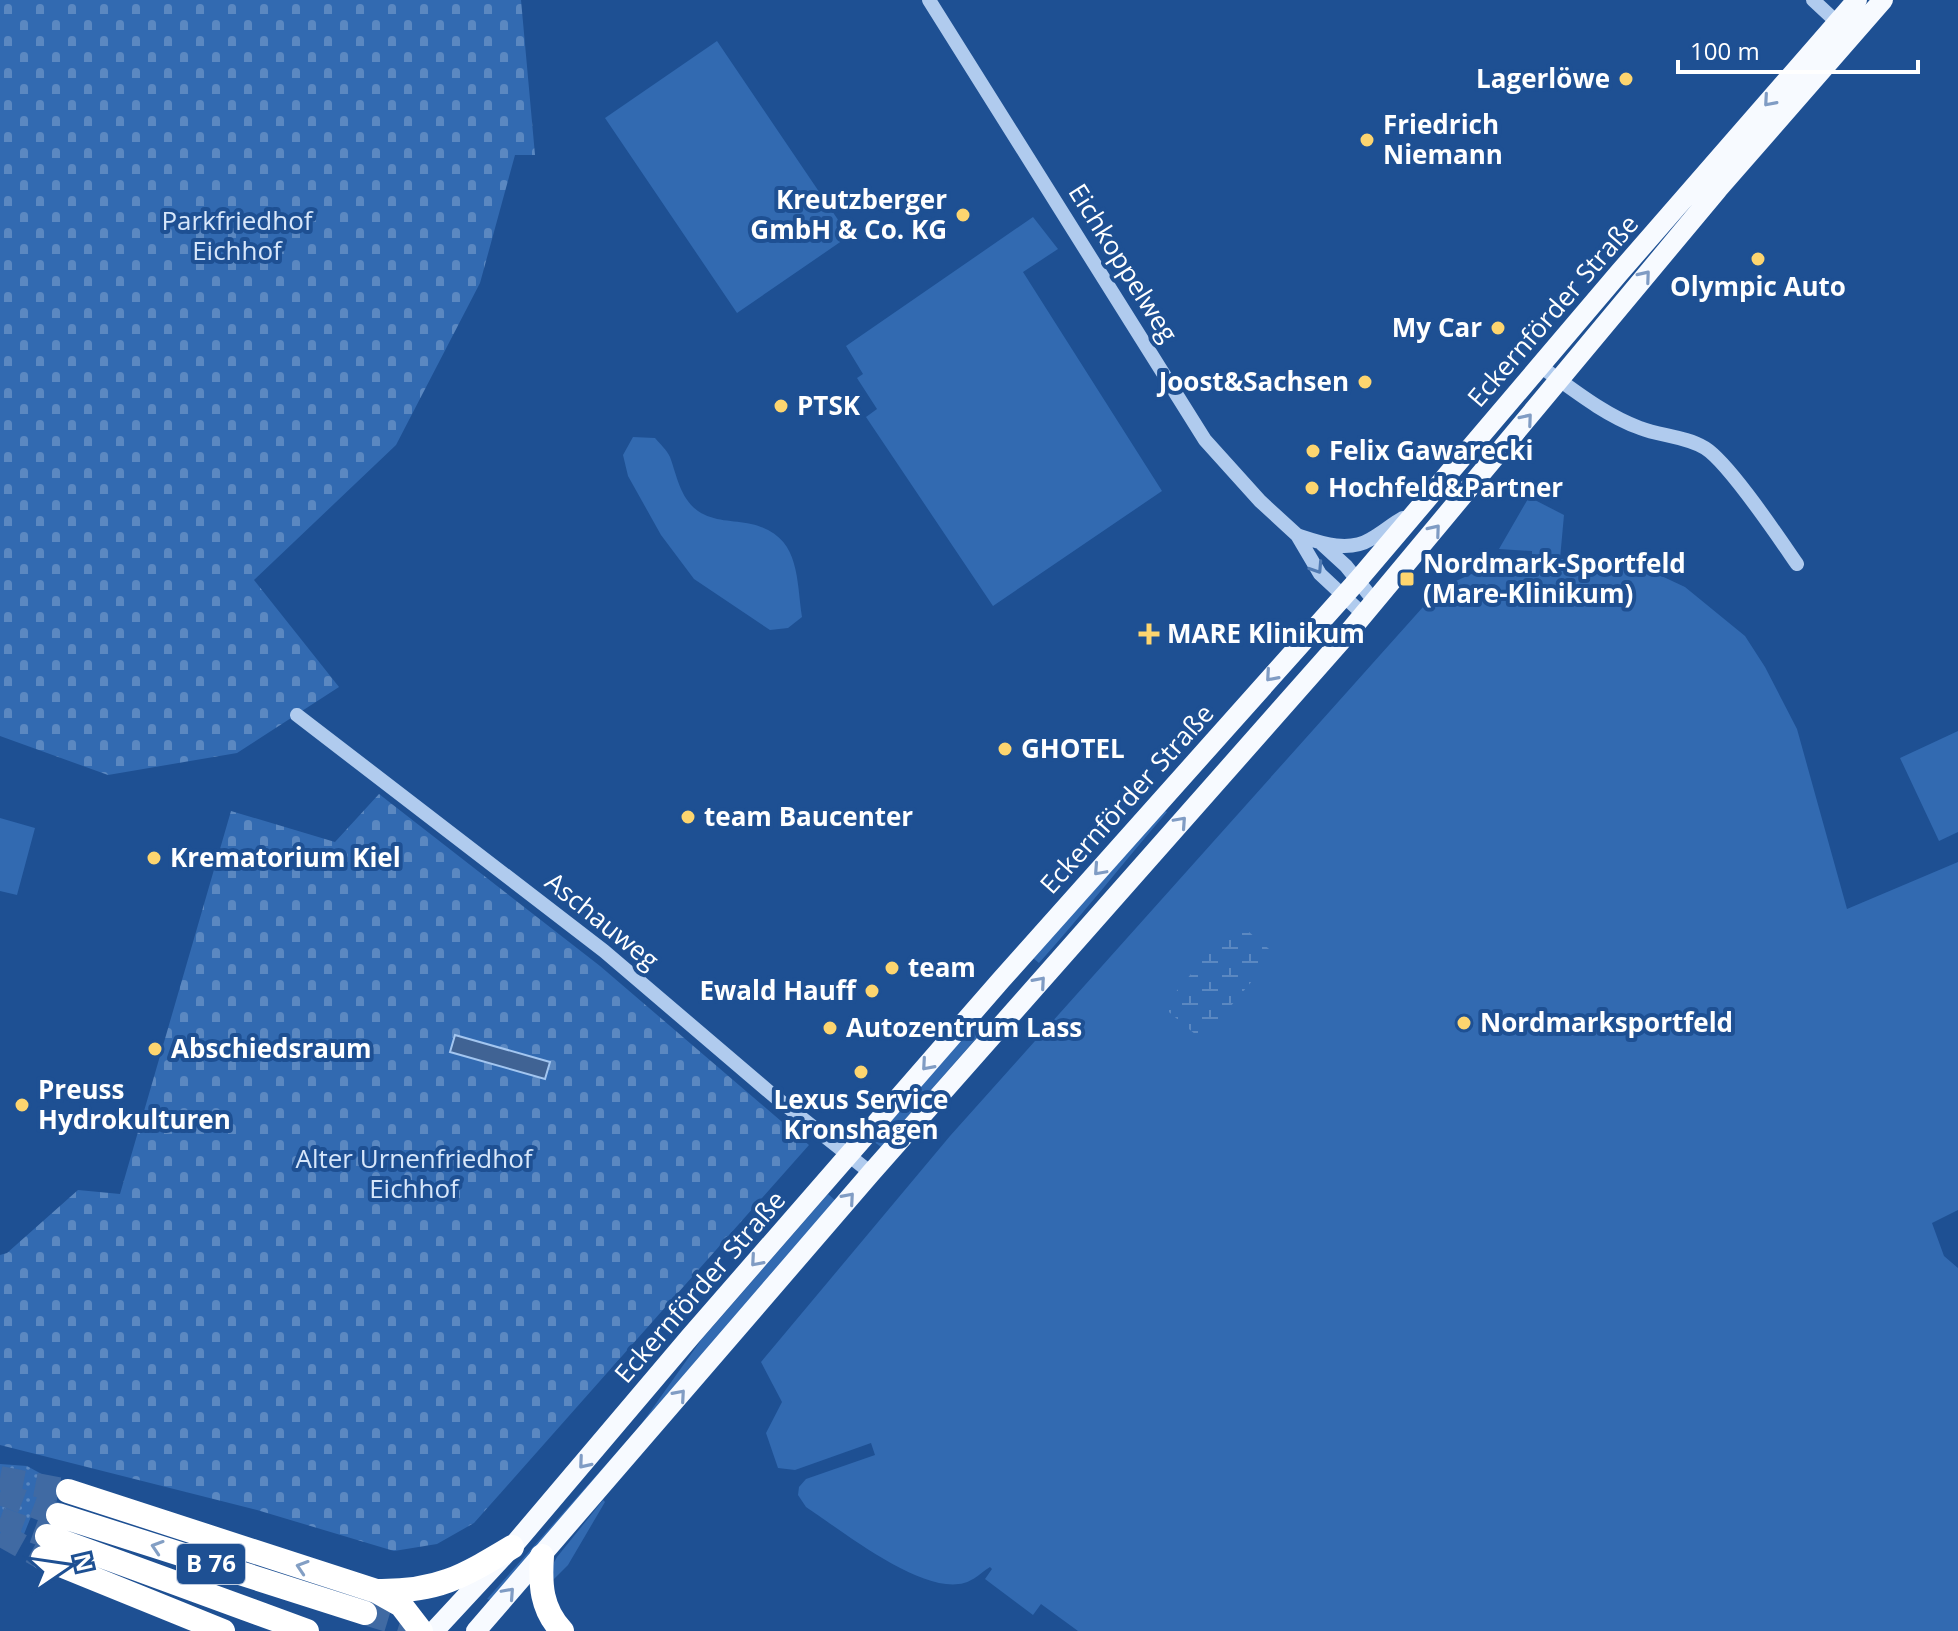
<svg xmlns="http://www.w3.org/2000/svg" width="1958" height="1631" font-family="'Open Sans',sans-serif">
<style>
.green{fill:#326ab1}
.wetland{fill:url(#wetland-marsh)}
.cemetery{fill:url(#cemetery-stones)}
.park{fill:url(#park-dots)}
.water{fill:#406394;stroke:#a3c6f0;stroke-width:2}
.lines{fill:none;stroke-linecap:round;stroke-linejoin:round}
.highway-tunnel{stroke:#406aa3;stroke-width:24;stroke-dasharray:24 12;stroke-linecap:butt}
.minor{stroke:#b0cbee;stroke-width:14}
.major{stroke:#f7faff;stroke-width:20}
.highway{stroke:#fff;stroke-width:24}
.oneway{stroke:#809cc4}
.oneway2{stroke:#517bb3}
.oneway3{stroke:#839fc4}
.poi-dot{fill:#fdd56f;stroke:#1e5093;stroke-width:3}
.labels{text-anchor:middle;stroke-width:8;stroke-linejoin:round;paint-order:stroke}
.shield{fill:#1e5093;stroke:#bccadf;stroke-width:2}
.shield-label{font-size:24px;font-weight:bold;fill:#fff}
.poi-label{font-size:26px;font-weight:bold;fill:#fff;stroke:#1e5093;text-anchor:start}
.park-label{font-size:26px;fill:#d6e6fa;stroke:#1e5093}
.street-label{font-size:26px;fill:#fff;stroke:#1e5093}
</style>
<defs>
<pattern id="wetland-marsh" width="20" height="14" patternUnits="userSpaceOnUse" patternTransform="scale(2)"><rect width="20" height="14" fill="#326ab1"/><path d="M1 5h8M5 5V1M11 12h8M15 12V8" fill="none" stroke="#5b88c1"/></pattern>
<pattern id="cemetery-stones" width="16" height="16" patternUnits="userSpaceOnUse" patternTransform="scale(2)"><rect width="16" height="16" fill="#326ab1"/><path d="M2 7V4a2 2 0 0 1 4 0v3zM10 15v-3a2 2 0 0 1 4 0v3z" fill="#5b88c1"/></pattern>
<pattern id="park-dots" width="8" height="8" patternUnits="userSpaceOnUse" patternTransform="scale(2)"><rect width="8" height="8" fill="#326ab1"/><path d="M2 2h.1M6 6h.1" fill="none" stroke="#5b88c1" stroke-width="1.8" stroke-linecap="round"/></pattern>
</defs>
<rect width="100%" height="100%" fill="#1e5093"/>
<path class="green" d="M717,41L849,236L737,313L605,118Z
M1033,217L1058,249L1023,272L1162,491L993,606L866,417L877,409L857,378L863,374L846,346Z
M633,437L655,438C660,444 667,450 670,457C677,476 680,498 698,511C714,522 733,520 751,524C800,535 796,576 802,617L788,628L770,630L694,579L661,535L628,476L623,455Z
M1529,497L1564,515L1560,559L1599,558L1640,566L1685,587L1745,636L1765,667L1797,729L1847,909L1958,862V1210L1932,1223L1944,1256L1958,1268V1631H1078L1041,1604L1033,1615L985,1579L992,1569L990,1567C982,1572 973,1581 964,1583C922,1595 841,1530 806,1507L798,1495L799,1487L806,1479L875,1455L871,1443L795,1470L778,1468L766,1433L782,1402L761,1362L950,1136L1440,588L1501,561L1532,555V551L1499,549Z
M1958,731V832L1939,841L1900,758Z
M1165,811L1167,812C1124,862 1083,914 1039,963L1033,958Z
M0,818L35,828L17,895L0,891Z
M973,1027L980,1034L881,1147L873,1141Z
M828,1194L836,1201L493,1601L487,1599L640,1426L701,1340Z
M603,1500L605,1502L568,1565L551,1582L552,1566L557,1557Z"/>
<path class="wetland" d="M1236,921L1275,954L1202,1040L1163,1007Z"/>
<path class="cemetery" d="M0,0H521L535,155H515L480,283L396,445L254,580L339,687L237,753L108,775L0,736Z
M379,794L600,966L809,1145L474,1523L437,1544L394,1551L257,1510L0,1445V1255L7,1253L78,1190L120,1194L231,811L335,842Z"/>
<path class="park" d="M0,1464L27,1466L47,1477L16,1554L0,1542Z"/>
<path class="water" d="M455,1035L550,1062L545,1079L450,1052Z"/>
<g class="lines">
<path class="highway-tunnel" d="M0,1478L68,1491
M0,1493L58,1515
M0,1519L47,1536
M0,1534L43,1558
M365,1613L424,1631"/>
<path class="minor" d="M929,0L1205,440L1260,501L1297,535L1320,574L1364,615
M1813,0L1842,27
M1540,366C1571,388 1604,415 1640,428C1660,436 1685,436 1705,448C1729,463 1779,538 1797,564
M1297,535C1321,543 1348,553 1371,539C1382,533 1392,524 1403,518
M1322,544L1346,566L1375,602
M297,715L604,951L774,1096L871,1173"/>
<path class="major" d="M434,1631L512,1547L690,1337L1001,980L1358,580L1619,273L1857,0
M476,1631L871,1173L1349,632L1718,189L1883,0"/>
<path class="highway" d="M68,1491L376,1591L401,1605L421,1631
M58,1515L365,1613
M47,1536L307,1631
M542,1556C540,1584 541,1609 562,1631
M43,1558L223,1631
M377,1591C437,1592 462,1577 512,1547"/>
</g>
<defs><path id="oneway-chevron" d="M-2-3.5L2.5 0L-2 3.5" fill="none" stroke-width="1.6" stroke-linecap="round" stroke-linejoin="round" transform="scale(2)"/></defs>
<g class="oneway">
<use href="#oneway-chevron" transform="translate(1769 101) rotate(131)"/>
<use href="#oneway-chevron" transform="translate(1645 276) rotate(-50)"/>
<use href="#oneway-chevron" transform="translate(1527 419) rotate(-50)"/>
<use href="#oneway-chevron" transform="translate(1435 530) rotate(-50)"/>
<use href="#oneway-chevron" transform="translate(1271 676) rotate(131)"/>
<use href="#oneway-chevron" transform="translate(1181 822) rotate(-48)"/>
<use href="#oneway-chevron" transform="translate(1099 870) rotate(132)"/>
<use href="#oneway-chevron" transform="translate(1040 982) rotate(-49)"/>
<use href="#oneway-chevron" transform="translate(927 1065) rotate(131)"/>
<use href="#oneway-chevron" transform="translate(849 1198) rotate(-49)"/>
<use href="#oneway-chevron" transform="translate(756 1261) rotate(131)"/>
<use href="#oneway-chevron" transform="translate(680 1395) rotate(-49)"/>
<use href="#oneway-chevron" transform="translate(584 1463) rotate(130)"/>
<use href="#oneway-chevron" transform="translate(509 1593) rotate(-48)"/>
</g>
<use class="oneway2" href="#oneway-chevron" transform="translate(1317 568) rotate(57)"/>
<g class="oneway3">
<use href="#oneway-chevron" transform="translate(157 1547) rotate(-162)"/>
<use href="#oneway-chevron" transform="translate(302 1567) rotate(-162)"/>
</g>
<g class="poi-dot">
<circle cx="1626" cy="79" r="8"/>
<circle cx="1367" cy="140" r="8"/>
<circle cx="963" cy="215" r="8"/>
<circle cx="1758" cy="259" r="8"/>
<circle cx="1498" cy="328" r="8"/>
<circle cx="1365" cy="382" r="8"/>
<circle cx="781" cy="406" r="8"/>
<circle cx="1313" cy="451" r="8"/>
<circle cx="1312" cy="488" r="8"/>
<rect x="1399" y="571" width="16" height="16" rx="4"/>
<path d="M1145 622h8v8h8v8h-8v8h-8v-8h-8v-8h8z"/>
<circle cx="1005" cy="749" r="8"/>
<circle cx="688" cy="817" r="8"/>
<circle cx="154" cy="858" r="8"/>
<circle cx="892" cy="968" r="8"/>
<circle cx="872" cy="991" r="8"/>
<circle cx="1464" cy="1023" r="8"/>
<circle cx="830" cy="1028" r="8"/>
<circle cx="155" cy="1049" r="8"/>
<circle cx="861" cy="1072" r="8"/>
<circle cx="22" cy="1105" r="8"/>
</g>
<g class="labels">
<rect class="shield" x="177" y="1544" width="68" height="40" rx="6"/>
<g class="shield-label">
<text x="211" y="1572">B 76</text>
</g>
<g class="poi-label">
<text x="1610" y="88" text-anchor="end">Lagerlöwe</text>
<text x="1383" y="134">Friedrich<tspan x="1383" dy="30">Niemann</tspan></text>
<text x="947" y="209" text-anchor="end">Kreutzberger<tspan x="947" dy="30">GmbH &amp; Co. KG</tspan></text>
<text x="1758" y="296" text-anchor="middle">Olympic Auto</text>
<text x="1482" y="337" text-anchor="end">My Car</text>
<text x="1349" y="391" text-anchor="end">Joost&amp;Sachsen</text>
<text x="797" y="415">PTSK</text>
<text x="1329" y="460">Felix Gawarecki</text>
<text x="1328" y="497">Hochfeld&amp;Partner</text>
<text x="1423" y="573">Nordmark-Sportfeld<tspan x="1423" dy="30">(Mare-Klinikum)</tspan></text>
<text x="1167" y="643">MARE Klinikum</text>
<text x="1021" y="758">GHOTEL</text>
<text x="704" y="826">team Baucenter</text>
<text x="170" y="867">Krematorium Kiel</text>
<text x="908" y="977">team</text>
<text x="856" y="1000" text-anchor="end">Ewald Hauff</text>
<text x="1480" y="1032">Nordmarksportfeld</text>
<text x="846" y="1037">Autozentrum Lass</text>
<text x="171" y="1058">Abschiedsraum</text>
<text x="38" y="1099">Preuss<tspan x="38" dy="30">Hydrokulturen</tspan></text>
<text x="861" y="1109" text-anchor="middle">Lexus Service<tspan x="861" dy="30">Kronshagen</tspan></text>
</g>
<g class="park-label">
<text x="237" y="230">Parkfriedhof<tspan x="237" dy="30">Eichhof</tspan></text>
<text x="414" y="1168">Alter Urnenfriedhof<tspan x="414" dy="30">Eichhof</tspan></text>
</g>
<g class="street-label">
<text transform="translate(1123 263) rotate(58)" y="9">Eichkoppelweg</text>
<text transform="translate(1553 311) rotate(-49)" y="9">Eckernförder Straße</text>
<text transform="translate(1127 799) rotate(-48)" y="9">Eckernförder Straße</text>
<text transform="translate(602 921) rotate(39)" y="9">Aschauweg</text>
<text transform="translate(700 1287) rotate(-49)" y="9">Eckernförder Straße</text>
</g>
</g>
<g transform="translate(64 1567) rotate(77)" stroke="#1e5093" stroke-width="6" paint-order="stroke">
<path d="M0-6L14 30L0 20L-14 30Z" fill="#ffffff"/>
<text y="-12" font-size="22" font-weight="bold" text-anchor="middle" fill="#ffffff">N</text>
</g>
<path d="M1678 60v12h240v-12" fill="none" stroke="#ffffff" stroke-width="4"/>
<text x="1690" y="60" font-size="24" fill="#ffffff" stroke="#1e5093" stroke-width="6" paint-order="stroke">100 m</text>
</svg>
